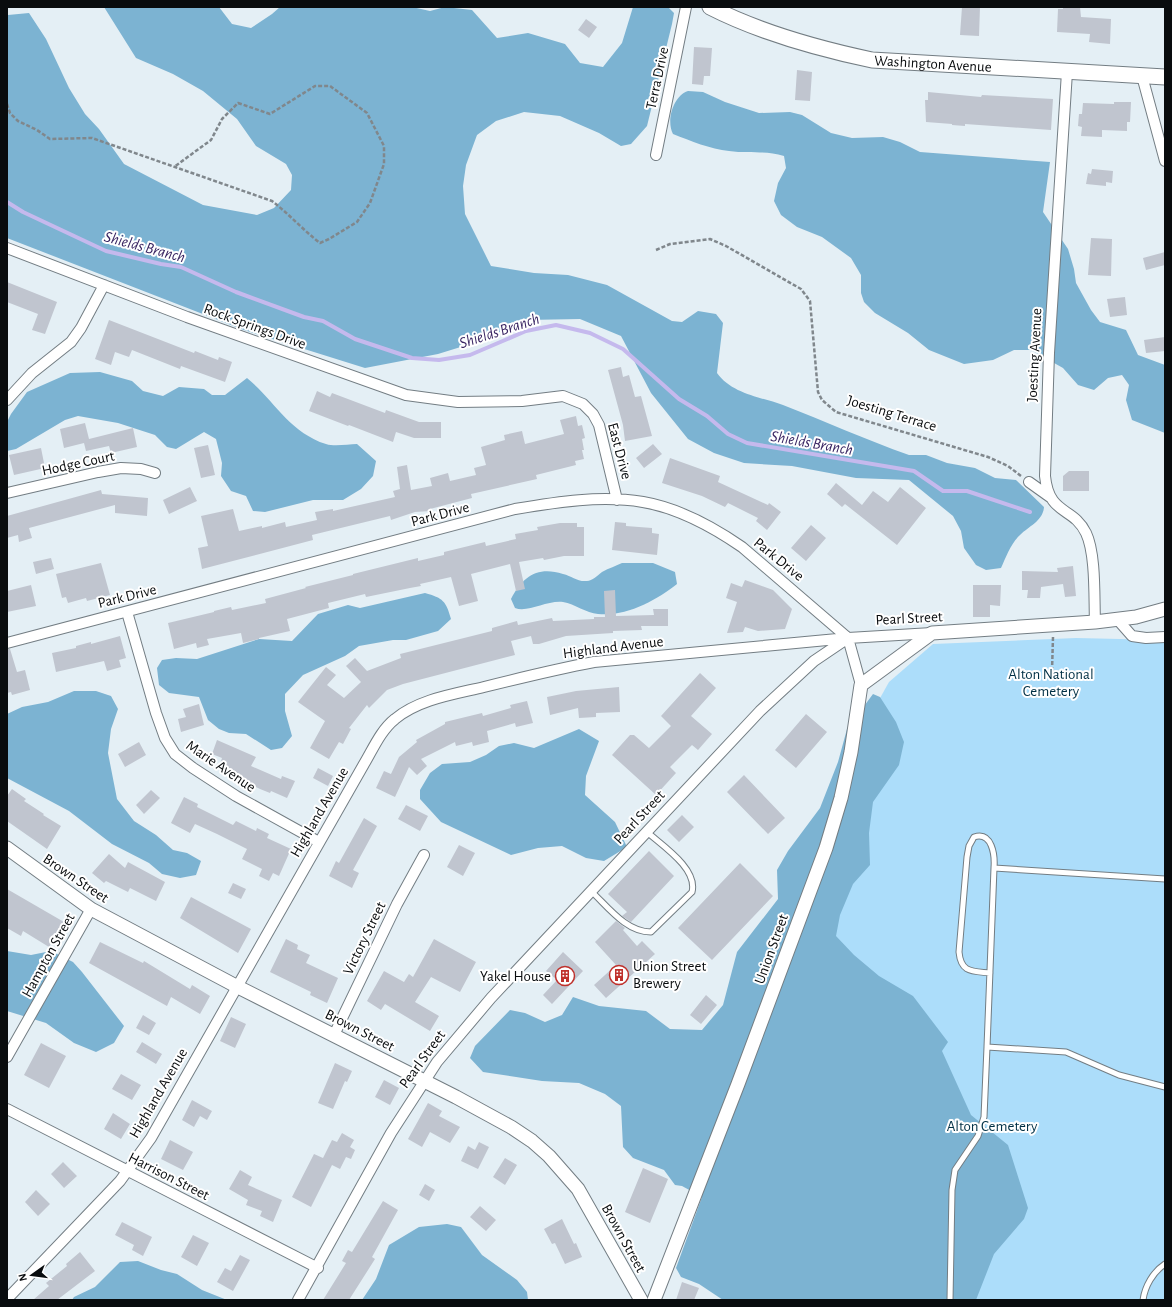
<svg xmlns="http://www.w3.org/2000/svg" width="1172" height="1307" font-family="'Alegreya Sans',sans-serif">
<style>
.green{fill:#acddfa}
.forest{fill:#7cb3d2}
.lines{fill:none;stroke-linecap:round;stroke-linejoin:round}
.stream{stroke:#c5b9ed;stroke-width:4}
.building{fill:#c0c5cf}
.service-casing{stroke:#737d83;stroke-width:7}
.minor-casing{stroke:#737d83;stroke-width:12}
.tertiary-casing{stroke:#737d83;stroke-width:15}
.secondary-casing{stroke:#737d83;stroke-width:17}
.path{stroke:#80878c;stroke-width:2.5;stroke-dasharray:4 2;stroke-linecap:butt}
.service{stroke:#fff;stroke-width:5}
.minor{stroke:#fff;stroke-width:10}
.tertiary{stroke:#fff;stroke-width:13}
.secondary{stroke:#fff;stroke-width:15}
.labels{text-anchor:middle;stroke-width:4;stroke-linejoin:round;paint-order:stroke}
.street-label{font-size:15px;fill:#090c0e;stroke:#fff}
.park-label{font-size:15px;fill:#003045;stroke:#fff}
.poi-label{font-size:15px;fill:#090c0e;stroke:#fff;text-anchor:start}
.water-label{font-size:16px;font-style:italic;fill:#392562;stroke:#fff}
</style>
<rect width="100%" height="100%" fill="#e4eff5"/>
<path class="green" d="M1076,638L1165,640V1300H831L820,1019L870,716L889,682L933,644Z"/>
<path class="forest" d="M104,7H219L232,24L251,28L272,14L280,7H412L430,11L445,7L472,10L497,38L528,33L565,44L580,63L603,67L622,43L633,7H668L674,13L672,24L647,126L631,144L621,146L599,133L560,116L524,112L496,121L477,135L466,165L463,186L465,214L491,266L534,273L568,275L607,285L672,321L682,322L698,311L716,314L723,323L717,373C732,394 761,397 783,405C825,421 866,440 909,455H926L947,463L975,468L995,478L1016,480L1044,507C1043,521 1029,526 1020,535C1011,543 1006,557 1001,568L986,570L976,565L964,548L961,531L953,516L909,480L856,478L792,466L744,463L714,453L688,439L651,393L621,336L580,319L526,320L480,341L438,354L365,368L244,330L7,238L8,15L29,13L46,39L69,88L85,114L99,129L124,164L203,205L257,215L274,208L291,190L292,175L286,164L256,146L237,119L203,91L173,74L136,58Z
M688,91L703,92L725,102L759,113L790,112L802,115L831,133L852,138L883,137L900,142L920,152L1050,162L1043,212L1068,249L1074,269L1076,283L1091,310L1100,322L1126,330L1138,355L1165,365V433L1132,420L1126,400L1129,385L1122,375L1108,378L1094,390L1078,385L1063,368L1031,350H1014L993,360L964,364L929,350L908,333L875,313L864,302L861,293V275L851,258L822,237L797,227L781,215L774,201L778,183L786,168L784,156C765,150 749,154 729,151C710,149 691,141 673,134C666,121 673,96 688,91Z
M100,372L132,381L143,391L163,396L179,387L204,389L212,395H225L247,378C274,400 289,432 326,444C335,447 348,444 357,444L376,461L373,476L361,489L343,500H313L265,512L253,511L246,496L231,491L221,476L222,463L216,439L204,432L176,449L167,447L155,435L118,423L78,416L65,420L16,449L7,451V422L11,414L27,392L70,373Z
M622,563H653L675,572L677,584C657,600 626,617 598,614C586,613 575,604 563,602C547,600 528,613 515,608L511,599C523,576 538,566 563,574C572,576 577,582 587,581C592,581 598,575 602,572C609,568 616,566 622,563Z
M425,593C443,598 446,601 451,619L438,631L406,640H393L359,646L345,656L303,675L285,694V711L292,736L282,748L271,750L246,734L229,733L219,729L208,720L199,697L169,693L159,685L157,668L162,660L176,658L197,659L259,639L292,641L318,614L348,605L360,608Z
M74,691H96L111,696L118,709L111,729L108,753L117,799L134,821L156,835L173,850L187,853L201,861L196,875L180,878L162,874L149,863L112,844L69,811L7,778V714L22,707L48,702Z
M873,694L880,697L896,722L904,742L899,765L873,802L869,833L870,865L853,884L840,915L836,936L854,955L879,976L913,996L948,1042L942,1051L971,1115L1008,1145L1028,1208L1024,1219L994,1254L976,1300H723L699,1284L681,1277L676,1268L702,1197L682,1186L675,1185L664,1170L633,1158L623,1147L621,1106L605,1094L579,1083L542,1081L483,1072L470,1058L475,1046L510,1010L525,1013L545,1022L562,1015L573,997L599,1006L646,1011L670,1029L702,1030L723,1005L737,952L778,899L777,870L788,851L820,808L838,762L847,729Z
M579,729L599,741L586,776L585,795L615,822L627,847L604,861L586,858L562,846L538,848L511,855L441,822L420,799V790L430,773L442,764L470,762L486,755L499,746L514,743L534,748Z
M7,951L31,955L51,951L73,962L82,972L124,1026L114,1043L96,1052L74,1043L46,1023L7,1011Z
M447,1224L461,1227L482,1255L517,1280L527,1292L528,1300H362L376,1279L389,1245L419,1227Z
M138,1261L161,1270L177,1274L202,1290L227,1300H72L74,1297L95,1287L120,1262Z"/>
<g class="lines">
<path class="stream" d="M7,202L23,212L106,251L161,264L181,267L236,292L304,317L323,321L355,339L412,358L439,360L470,355L526,331L556,325L590,333L623,349L679,399L707,416L728,434L747,443L914,471L943,491H967L1030,512"/>
</g>
<path class="building" d="M962,7H980L979,36L960,35Z
M1063,7H1080L1081,17L1111,19L1110,44L1089,42L1090,34L1057,32L1058,9H1063Z
M586,19L597,27L589,38L578,30Z
M694,47L712,48L710,76H704L703,85L692,84Z
M797,70L812,72L810,101L795,100Z
M928,92L981,97L982,95L1053,99L1051,130L965,124V126L952,125V124L926,122L925,100H928Z
M1114,102H1131L1130,122H1127V131L1102,130V137L1081,136L1082,127L1078,126L1079,114H1082L1083,103L1114,104Z
M1092,169L1113,171L1112,183L1106,182V186L1086,184L1088,173L1091,174Z
M1091,238L1112,239L1111,276L1088,275Z
M1165,252V265L1146,270L1143,258Z
M7,282L57,302L45,334L32,330L38,314L7,302Z
M1125,297L1127,315L1110,317L1107,299Z
M109,320L194,353L195,351L218,360L219,357L232,362L225,382L181,366L180,369L132,350L129,357L115,352L111,365L95,359Z
M1165,337V351L1146,353L1144,340Z
M621,367L623,377L629,375L635,397L641,396L652,436L625,441L623,425L608,370Z
M317,391L330,397L332,393L385,413L386,410L419,422H441V438H414L396,432L393,442L349,425L348,426L309,411Z
M576,416L578,426L582,425L585,438L582,439L584,450H582L584,459L575,461L576,465L536,475L537,479L471,494L472,498L430,509L431,511L415,512L391,520L390,516L312,535L313,540L202,569L198,548L208,546L201,516L233,509L239,531L262,526V528L285,522L286,527L317,520L315,512L333,509V511L395,497L393,491L400,489L397,467L407,465L411,490L432,486L430,478L448,473L450,481L476,475L474,468L486,465L481,447L505,440L504,435L522,431L525,444L564,434L560,420Z
M85,423L89,439L133,428L137,447L111,453L109,446L86,451L84,443L64,448L60,429Z
M653,444L662,454L644,468L636,458Z
M208,445L215,475L201,478L194,448Z
M41,448L45,468L14,475L9,455Z
M670,458L720,476L718,482L768,505L769,503L781,512L767,530L756,521L758,518L728,503L725,507L702,496L662,483Z
M1069,471H1089V491H1063V476Z
M836,483L862,505L873,491L888,502L900,487L926,508L897,545L845,504L842,507L827,494Z
M190,487L197,501L169,514L163,500Z
M101,490L102,494L148,498L147,516L115,513V505L29,528L32,538L19,542L18,535L7,538V516Z
M615,522L626,523V526L652,528V533L659,534L657,555L612,550Z
M560,523H577V527H584V556H564L544,560L543,558L519,562L525,589L516,591L510,564L471,574L478,601L459,606L451,577L420,584L421,586L410,588L366,597L365,594L328,603L329,608L287,619L290,631L259,638V639L243,643L241,633L207,639L209,645L197,648L196,643L174,649L168,623L214,612V611L231,607L232,610L266,603L265,599L306,588L305,587L353,575V574L418,558V561L444,555V552L485,542L486,546L516,539L515,534L538,530L537,527Z
M811,525L826,538L806,561L791,548Z
M51,558L54,569L36,574L33,562Z
M101,563L110,595L87,601L86,598L68,603L66,597L62,598L56,574Z
M1073,566L1076,596L1065,597L1063,584L1041,587L1040,598H1027L1028,590H1022V571L1058,572L1057,568Z
M745,580L773,590L792,609L785,629L758,631L745,627L743,632L727,633L737,602L726,598L731,583L742,587Z
M31,585L36,606L7,612V591Z
M973,585H1001L1000,606L990,605V617H973Z
M615,590L616,616L654,615L653,609H668V626H641L642,630L613,631V633L566,636L539,644H533L531,636L511,641L515,655L403,684L387,690L369,708L367,705L349,728L351,729L343,744L339,742L329,759L310,748L325,721L298,702L326,667L336,675L327,685L344,698L361,682L346,666L355,658L367,671L401,658L400,654L492,631V628L517,621L518,625L552,618L553,621L594,619V617H605L604,591Z
M120,636L126,658L119,660L121,667L107,671L104,661L56,672L52,653L76,648V646L91,642V644Z
M7,649H10L17,672L25,670L30,690L12,695L11,692L7,693Z
M700,673L716,688L691,716L712,734L698,750L692,745L670,767L676,773L656,795L612,755L630,735H634L649,748L671,726L661,716Z
M619,687L620,712L596,713V717L579,718L578,708L550,715L547,697L576,691Z
M527,701L533,723L516,727L515,723L487,731L489,742L473,746L472,742L456,746L455,742L421,759L427,766L417,775L409,767L395,797L376,788L384,771L391,774L399,757L417,742L416,740L445,724V722L482,713L483,716L511,708L510,705Z
M199,704L204,725L181,732L178,719L186,717L183,709Z
M806,714L827,732L796,768L775,750Z
M217,740L256,757L251,766L281,779L282,776L295,781L287,798L271,791L270,793L260,789L231,774L233,770L220,764L222,758L212,754Z
M139,742L146,755L125,767L118,754Z
M318,768L333,776L328,786L313,778Z
M744,775L785,818L768,834L727,792Z
M12,789L26,799L24,801L44,814L43,815L61,826L47,849L7,821V796Z
M151,790L160,798L144,814L136,805Z
M184,797L198,804L197,807L233,825L236,821L256,831L257,828L269,834L267,838L291,849L279,876L273,873L269,881L259,876L262,869L242,859L247,849L217,834L195,824L190,833L171,823Z
M406,805L428,816L420,831L398,819Z
M682,815L694,827L679,842L667,830Z
M364,818L377,826L353,870L359,873L352,888L329,876L336,861L339,863Z
M459,845L475,853L463,876L447,867Z
M649,851L674,876L631,922L622,916L627,912L608,894Z
M109,854L125,868L128,862L165,882L156,901L130,888L128,892L106,881L104,883L92,873Z
M740,863L773,896L712,960L678,928Z
M233,883L246,889L241,899L228,893Z
M7,889L64,922L49,947L23,931L21,936L7,928Z
M191,897L251,929L238,953L180,918Z
M616,921L625,928L623,930L637,946L642,941L655,954L606,998L594,985L616,965L595,942Z
M286,939L298,945L297,949L310,955L306,963L338,978L327,1003L310,995L311,992L270,972Z
M434,939L476,962L460,992L431,977L415,1002L439,1016L430,1031L385,1004L381,1010L367,1001L384,971L404,982L409,974L413,977Z
M100,942L143,963L144,961L190,989L192,985L210,996L200,1014L171,997L167,1006L89,963Z
M563,952L583,971L552,1004L543,995L557,980L546,971Z
M706,995L717,1005L701,1024L690,1015Z
M143,1015L156,1023L149,1035L136,1028Z
M231,1017L246,1024L235,1048L220,1041Z
M142,1042L162,1054L156,1064L136,1052Z
M41,1043L66,1056L49,1088L24,1075Z
M335,1063L352,1071L347,1082L345,1081L333,1109L318,1103Z
M121,1074L141,1085L132,1100L112,1089Z
M384,1080L399,1088L390,1105L375,1097Z
M192,1100L212,1111L207,1120L200,1116L194,1127L182,1120Z
M428,1103L442,1111L439,1116L460,1127L450,1143L430,1132L422,1147L408,1139Z
M113,1113L130,1124L121,1139L104,1129Z
M342,1133L354,1140L350,1147L355,1150L351,1159L346,1157L340,1169L332,1165L311,1207L292,1197L314,1154L323,1158L332,1140L337,1142Z
M170,1140L193,1152L183,1170L161,1159Z
M479,1142L489,1147L478,1169L461,1161L468,1146L475,1150Z
M505,1158L517,1165L505,1185L493,1177Z
M63,1162L77,1176L64,1188L51,1174Z
M643,1168L668,1179L650,1223L625,1212Z
M240,1170L252,1177L248,1185L282,1200L273,1222L260,1216L262,1211L246,1205L248,1200L229,1189Z
M425,1184L435,1190L429,1201L419,1195Z
M36,1190L50,1204L38,1216L25,1202Z
M383,1201L398,1210L372,1257L375,1259L349,1300H323L346,1263L342,1261L348,1250L352,1252Z
M480,1206L496,1220L486,1231L470,1217Z
M562,1219L574,1244L576,1243L582,1257L565,1264L555,1243L552,1244L544,1229Z
M122,1222L152,1237L143,1256L132,1250L134,1245L115,1235Z
M193,1235L209,1243L197,1266L181,1257Z
M80,1252L95,1271L57,1300H33L49,1286L46,1283L67,1266L66,1264Z
M240,1255L250,1260L233,1291L217,1282L225,1268L231,1271Z
M682,1282L699,1288L694,1300H676Z"/>
<g class="lines">
<defs>
<path id="service" d="M1165,879L994,868L987,1047L1066,1052L1119,1075L1165,1087
M591,891C608,907 626,932 651,932L692,892C698,869 663,846 647,832
M990,973C972,971 961,973 959,952L967,857L969,846L974,837C992,831 995,855 994,868
M950,1300L952,1190L955,1170L978,1136L984,1117L987,1047
M1143,1300C1145,1286 1153,1272 1165,1264"/>
<path id="minor" d="M1067,72L1049,353L1045,476C1049,516 1073,506 1086,533C1096,554 1094,598 1095,622
M1142,76L1165,161
M656,155L686,7
M7,248L187,317L406,395L458,402L522,401L563,396L583,404L593,414L599,425L617,500
M7,400L32,373L71,342L81,328L104,285
M1029,482L1050,497
M7,493L98,472L121,468L141,469L155,473
M127,612L156,713L165,738L175,754L193,768L236,796L319,842
M1117,619L1132,636L1146,638L1165,637
M848,638L861,685
M7,643L515,509C557,502 601,495 643,502C678,508 713,527 742,547L848,638
M334,1035L397,904L424,855
M7,1057L91,909
M7,1109L318,1268
M7,1299L120,1181L151,1138L364,764C373,749 381,730 395,719C419,699 455,694 484,687C520,678 557,669 594,662L848,638
M298,1300L391,1133L437,1062L491,998L760,711L814,661L848,638L932,633"/>
<path id="tertiary" d="M7,848L91,909L236,986L456,1097L511,1127L532,1141L549,1156L578,1189L641,1300
M654,1300L738,1084L826,848L841,798L851,752L861,685L932,633L1095,622L1136,617L1165,609"/>
<g id="secondary">
<path id="s1" d="M710,7C757,31 820,49 872,60L1165,77"/>
</g>
</defs>
<use href="#service" class="service-casing"/>
<use href="#minor" class="minor-casing"/>
<use href="#tertiary" class="tertiary-casing"/>
<use href="#secondary" class="secondary-casing"/>
<path class="path" d="M7,104L10,113L18,121L37,130L50,139L92,138L272,201C289,214 303,230 320,243L329,239L357,222L370,203L384,164V146L367,113L330,86H315L270,114L238,103L222,119L211,140L174,167
M656,250L670,244L710,239L726,246L801,289L810,301L818,392L822,400L836,412L988,457L1008,466L1021,476
M1052,671L1053,637"/>
<use href="#service" class="service"/>
<use href="#minor" class="minor"/>
<use href="#tertiary" class="tertiary"/>
<use href="#secondary" class="secondary"/>
</g>
<defs>
<symbol id="building-ring" viewBox="-11 -11 22 22"><circle r="9.5" fill="#fff" stroke="#bf312c" stroke-width="1.5"/><path d="M-4-6H4V6H1V3H-1V6H-4ZM-2.5-4.3h1.7v1.8h-1.7ZM.8-4.3h1.7v1.8H.8ZM-2.5-1h1.7V.8h-1.7ZM.8-1h1.7V.8H.8Z" fill="#bf312c"/></symbol>
</defs>
<g fill-rule="evenodd">
<use href="#building-ring" x="608" y="964" width="22" height="22"/>
<use href="#building-ring" x="554" y="965" width="22" height="22"/>
</g>
<g class="labels">
<g class="street-label">
<text dy="5" stroke="none"><textPath href="#s1" startOffset="232">Washington Avenue</textPath></text>
<text transform="translate(657 78) rotate(-78)" y="5">Terra Drive</text>
<text transform="translate(255 326) rotate(20)" y="5">Rock Springs Drive</text>
<text transform="translate(1034 355) rotate(-87)" y="5">Joesting Avenue</text>
<text transform="translate(892 413) rotate(17)" y="5">Joesting Terrace</text>
<text transform="translate(620 451) rotate(75)" y="5">East Drive</text>
<text transform="translate(78 463) rotate(-12)" y="5">Hodge Court</text>
<text transform="translate(440 514) rotate(-15)" y="5">Park Drive</text>
<text transform="translate(779 559) rotate(39)" y="5">Park Drive</text>
<text transform="translate(127 596) rotate(-14)" y="5">Park Drive</text>
<text transform="translate(909 618) rotate(-3)" y="5">Pearl Street</text>
<text transform="translate(613 647) rotate(-7)" y="5">Highland Avenue</text>
<text transform="translate(221 766) rotate(34)" y="5">Marie Avenue</text>
<text transform="translate(319 812) rotate(-60)" y="5">Highland Avenue</text>
<text transform="translate(639 817) rotate(-47)" y="5">Pearl Street</text>
<text transform="translate(76 878) rotate(34)" y="5">Brown Street</text>
<text transform="translate(364 938) rotate(-64)" y="5">Victory Street</text>
<text transform="translate(771 949) rotate(-70)" y="5">Union Street</text>
<text transform="translate(48 955) rotate(-61)" y="5">Hampton Street</text>
<text transform="translate(360 1030) rotate(27)" y="5">Brown Street</text>
<text transform="translate(422 1059) rotate(-54)" y="5">Pearl Street</text>
<text transform="translate(158 1093) rotate(-60)" y="5">Highland Avenue</text>
<text transform="translate(169 1176) rotate(27)" y="5">Harrison Street</text>
<text transform="translate(624 1238) rotate(61)" y="5">Brown Street</text>
</g>
<g class="park-label">
<text x="1051" y="679">Alton National<tspan x="1051" dy="17">Cemetery</tspan></text>
<text x="992" y="1131">Alton Cemetery</text>
</g>
<g class="poi-label">
<text x="633" y="971">Union Street<tspan x="633" dy="17">Brewery</tspan></text>
<text x="551" y="981" text-anchor="end">Yakel House</text>
</g>
<g class="water-label">
<text transform="translate(145 246) rotate(15)" y="6">Shields Branch</text>
<text transform="translate(499 330) rotate(-18)" y="6">Shields Branch</text>
<text transform="translate(812 442) rotate(10)" y="6">Shields Branch</text>
</g>
</g>
<rect width="1172" height="1307" fill="none" stroke="#090c0e" stroke-width="16"/>
<g transform="translate(32 1275) rotate(256)" stroke="#ffffff" stroke-width="3" paint-order="stroke">
<path d="M0-3L7 15L0 10L-7 15Z" fill="#090c0e"/>
<text y="-6" font-size="11" font-weight="bold" text-anchor="middle" fill="#090c0e">N</text>
</g>
</svg>
